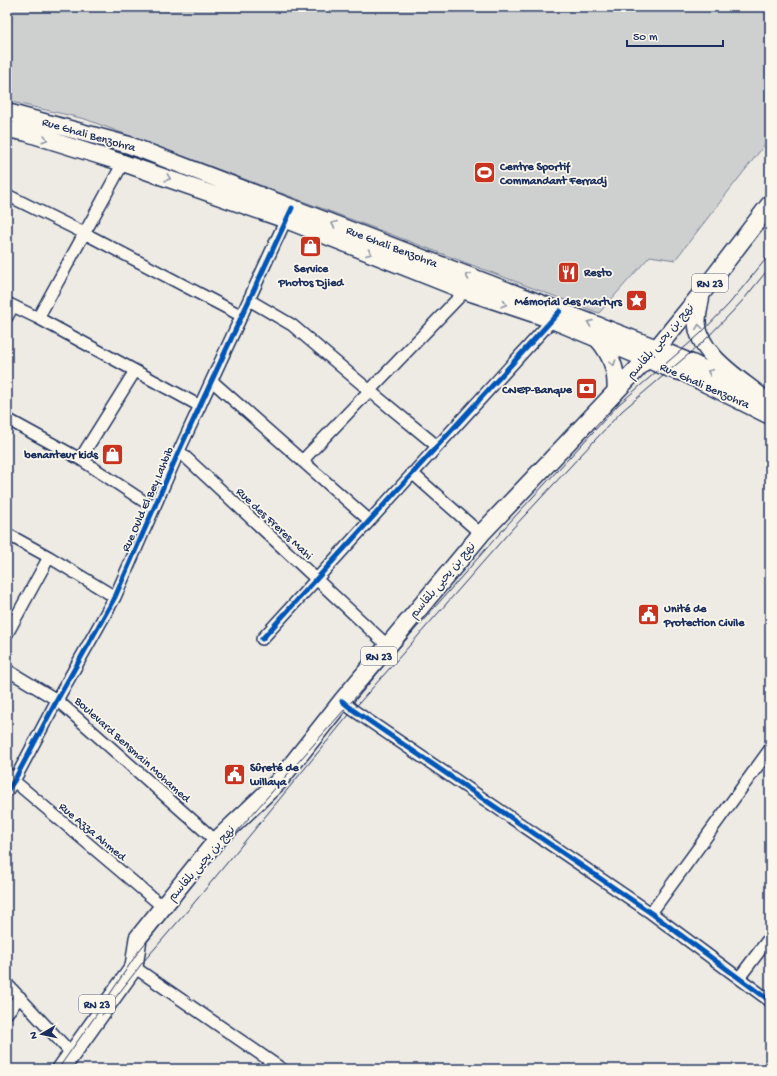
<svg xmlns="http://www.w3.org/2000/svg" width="777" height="1076" font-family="'Gochi Hand','Playpen Sans Arabic',sans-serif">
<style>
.green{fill:#cecfcf;stroke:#747f96}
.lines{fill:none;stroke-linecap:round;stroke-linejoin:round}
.minor-casing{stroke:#1b2f5e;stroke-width:14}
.secondary-casing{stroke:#1b2f5e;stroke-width:19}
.primary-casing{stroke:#1b2f5e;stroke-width:20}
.minor{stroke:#fbf7ec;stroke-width:11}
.secondary{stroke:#fbf7ec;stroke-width:16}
.primary{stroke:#fbf7ec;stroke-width:17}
.tram{stroke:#1b2f5e;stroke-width:1}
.cycleway-casing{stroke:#fbf7ec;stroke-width:8}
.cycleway{stroke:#0057b8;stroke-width:5}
.oneway{stroke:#8b93a5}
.labels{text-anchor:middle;stroke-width:3.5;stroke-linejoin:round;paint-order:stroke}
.shield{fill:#fbf7ec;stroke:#5e6b89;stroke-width:1}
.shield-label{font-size:11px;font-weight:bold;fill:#1b2f5e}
.street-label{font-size:12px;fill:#1b2f5e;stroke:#fbf7ec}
.poi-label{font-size:12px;font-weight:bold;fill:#1b2f5e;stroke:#fbf7ec;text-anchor:start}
</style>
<rect width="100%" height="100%" fill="#eeebe4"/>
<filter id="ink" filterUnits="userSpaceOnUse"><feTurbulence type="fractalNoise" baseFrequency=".025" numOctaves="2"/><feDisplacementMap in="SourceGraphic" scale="8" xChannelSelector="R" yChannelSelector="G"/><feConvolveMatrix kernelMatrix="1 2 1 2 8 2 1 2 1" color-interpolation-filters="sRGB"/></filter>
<g filter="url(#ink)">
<path class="green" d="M7,7H770V138L675,260L650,256L599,313L85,119L7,101Z"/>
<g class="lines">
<defs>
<path id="minor" d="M7,195L84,233L242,316
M249,300L292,325L370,391L437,446
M7,303L38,318L200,406
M7,317L13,306
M38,318L123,163
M212,381L369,520
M7,419L80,459L154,508
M179,451L388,646
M80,459L135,371
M302,461L465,291
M412,473L481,534
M7,534L49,557L115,597
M7,634L49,557
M262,639L556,316
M7,670L57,700L216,841
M342,701L353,710L651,913L770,1001
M7,773L14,781L163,907
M7,791L14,781L57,700L115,597L179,451L288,215
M651,913L770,749
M134,967L282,1069
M739,978L770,937
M7,984L72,1054
M7,1013L20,997"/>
<path id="secondary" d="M7,112L129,145L657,348L692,363L770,402
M7,129L27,133L123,163L286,220L465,291L552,320L670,369L684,373L770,416"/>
<path id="primary" d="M701,294C700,303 697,313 697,322C698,354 738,378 760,396
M598,339C612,355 617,371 616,391
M61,1069L134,967L138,938L216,841L278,782L342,701L481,534L657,348L701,294L770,204"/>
</defs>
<use href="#minor" class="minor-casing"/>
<use href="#secondary" class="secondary-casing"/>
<use href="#primary" class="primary-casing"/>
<use href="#minor" class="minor"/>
<use href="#secondary" class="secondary"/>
<use href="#primary" class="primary"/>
<path class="tram" d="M102,1015L143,962L189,909L353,710L512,529L622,411L703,342L733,311L744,299L770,267
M58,1069L96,1015L138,952L219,852L508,524L618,405L700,334L729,304L770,254"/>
<defs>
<path id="cycleway" d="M262,639L560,311
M342,701L353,710L651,913L770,1001
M7,791L14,781L57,700L115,597L179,451L292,208"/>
</defs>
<use href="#cycleway" class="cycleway-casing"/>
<use href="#cycleway" class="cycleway"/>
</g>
<defs><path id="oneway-chevron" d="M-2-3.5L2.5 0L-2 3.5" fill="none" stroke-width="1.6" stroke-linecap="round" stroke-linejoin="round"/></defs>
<g class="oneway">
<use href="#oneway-chevron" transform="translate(45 139) rotate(17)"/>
<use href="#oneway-chevron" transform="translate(168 178) rotate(19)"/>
<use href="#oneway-chevron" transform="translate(334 224) rotate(-159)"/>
<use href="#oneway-chevron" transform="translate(369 253) rotate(22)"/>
<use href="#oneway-chevron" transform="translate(468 276) rotate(-159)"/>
<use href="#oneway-chevron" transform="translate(504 304) rotate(19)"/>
<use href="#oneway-chevron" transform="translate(590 323) rotate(-159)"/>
<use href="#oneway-chevron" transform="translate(699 327) rotate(-98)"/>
<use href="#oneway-chevron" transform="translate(613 363) rotate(71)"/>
<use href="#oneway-chevron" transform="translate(710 372) rotate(-155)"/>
</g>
</g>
<defs>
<symbol id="stadium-square" viewBox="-11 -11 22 22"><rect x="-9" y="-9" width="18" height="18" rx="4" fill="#c8321e" stroke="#fbf7ec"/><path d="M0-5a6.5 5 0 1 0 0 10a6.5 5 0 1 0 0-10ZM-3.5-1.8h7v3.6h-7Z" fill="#fff"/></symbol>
<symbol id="shop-square" viewBox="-11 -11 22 22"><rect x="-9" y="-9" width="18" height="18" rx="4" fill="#c8321e" stroke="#fbf7ec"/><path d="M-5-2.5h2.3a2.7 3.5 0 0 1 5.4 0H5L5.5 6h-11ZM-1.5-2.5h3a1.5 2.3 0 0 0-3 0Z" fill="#fff"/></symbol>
<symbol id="restaurant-square" viewBox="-11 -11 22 22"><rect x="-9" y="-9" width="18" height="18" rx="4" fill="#c8321e" stroke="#fbf7ec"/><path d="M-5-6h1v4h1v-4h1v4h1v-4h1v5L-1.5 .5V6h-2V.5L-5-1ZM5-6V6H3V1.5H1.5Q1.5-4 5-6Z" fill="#fff"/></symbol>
<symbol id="sight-square" viewBox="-11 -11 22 22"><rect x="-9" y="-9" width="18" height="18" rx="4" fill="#c8321e" stroke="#fbf7ec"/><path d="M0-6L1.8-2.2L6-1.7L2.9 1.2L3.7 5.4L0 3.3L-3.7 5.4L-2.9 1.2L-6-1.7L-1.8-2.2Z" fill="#fff"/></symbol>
<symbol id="bank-square" viewBox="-11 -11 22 22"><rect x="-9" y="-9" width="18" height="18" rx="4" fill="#c8321e" stroke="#fbf7ec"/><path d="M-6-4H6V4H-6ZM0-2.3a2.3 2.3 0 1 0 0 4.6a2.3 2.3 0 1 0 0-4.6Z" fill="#fff"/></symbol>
<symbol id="civic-square" viewBox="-11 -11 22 22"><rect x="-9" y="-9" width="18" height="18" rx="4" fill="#c8321e" stroke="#fbf7ec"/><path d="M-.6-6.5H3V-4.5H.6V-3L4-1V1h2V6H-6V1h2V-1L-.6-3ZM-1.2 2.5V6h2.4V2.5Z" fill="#fff"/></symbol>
</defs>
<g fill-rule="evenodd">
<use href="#stadium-square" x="472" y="160" width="25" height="25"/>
<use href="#shop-square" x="298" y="234" width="25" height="25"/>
<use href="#restaurant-square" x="556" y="260" width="25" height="25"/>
<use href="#sight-square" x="624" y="288" width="25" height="25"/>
<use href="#bank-square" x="574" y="376" width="25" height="25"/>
<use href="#shop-square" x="100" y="442" width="25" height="25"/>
<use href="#civic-square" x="636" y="602" width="25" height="25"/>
<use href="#civic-square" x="222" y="762" width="25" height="25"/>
</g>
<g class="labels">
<g class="shield">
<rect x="692" y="274" width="36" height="18" rx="3"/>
<rect x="361" y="647" width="36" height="18" rx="3"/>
<rect x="79" y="995" width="36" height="18" rx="3"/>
</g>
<g class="shield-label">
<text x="710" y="287">RN 23</text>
<text x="379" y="660">RN 23</text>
<text x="97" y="1008">RN 23</text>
</g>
<g class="street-label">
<text transform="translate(89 134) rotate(16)" y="4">Rue Ghali Benzohra</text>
<text transform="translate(392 246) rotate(21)" y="4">Rue Ghali Benzohra</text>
<text transform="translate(660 341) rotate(-49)" y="4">نهج بن يحيى بلقاسم</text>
<text transform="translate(705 385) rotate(24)" y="4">Rue Ghali Benzohra</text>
<text transform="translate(147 499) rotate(-66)" y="4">Rue Ould El Bey Lahbib</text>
<text transform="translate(275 523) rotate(43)" y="4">Rue des Freres Mahi</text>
<text transform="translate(442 580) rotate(-50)" y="4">نهج بن يحيى بلقاسم</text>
<text transform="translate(133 749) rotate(42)" y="4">Boulevard Bensmain Mohamed</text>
<text transform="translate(93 831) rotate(40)" y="4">Rue Azza Ahmed</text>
<text transform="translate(201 863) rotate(-49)" y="4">نهج بن يحيى بلقاسم</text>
</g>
<g class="poi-label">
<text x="500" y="170">Centre Sportif<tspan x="500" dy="14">Commandant Ferradj</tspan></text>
<text x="311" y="272" text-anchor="middle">Service<tspan x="311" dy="14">Photos Djied</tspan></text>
<text x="584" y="276">Resto</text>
<text x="622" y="305" text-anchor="end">Mémorial des Martyrs</text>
<text x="572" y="393" text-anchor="end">CNEP-Banque</text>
<text x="98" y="458" text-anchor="end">benanteur kids</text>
<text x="664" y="612">Unité de<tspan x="664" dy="14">Protection Civile</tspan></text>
<text x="250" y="771">Sûreté de<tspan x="250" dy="14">willaya</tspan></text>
</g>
</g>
<rect width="777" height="1076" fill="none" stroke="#fbf7ec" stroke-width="24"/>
<rect x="12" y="12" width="753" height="1052" fill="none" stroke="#1b2f5e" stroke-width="1.5" filter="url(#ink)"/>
<g transform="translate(42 1034) rotate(261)" stroke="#fbf7ec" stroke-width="3" paint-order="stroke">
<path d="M0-3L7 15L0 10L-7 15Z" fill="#1b2f5e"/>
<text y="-6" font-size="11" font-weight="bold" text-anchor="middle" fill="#1b2f5e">N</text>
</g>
<path d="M627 40v6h96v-6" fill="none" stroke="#1b2f5e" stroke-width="2"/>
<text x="633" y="40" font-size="12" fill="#1b2f5e" stroke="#fbf7ec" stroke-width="3" paint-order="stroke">50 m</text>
</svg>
